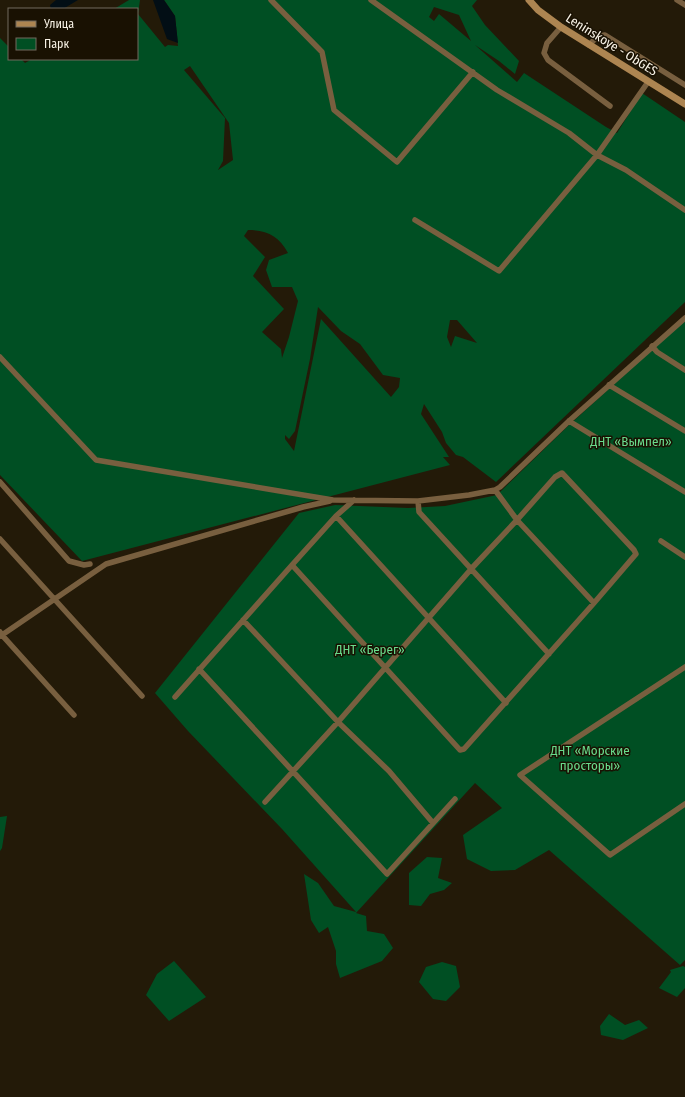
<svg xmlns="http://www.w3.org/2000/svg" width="685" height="1097" font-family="'Fira Sans Condensed',sans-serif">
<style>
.green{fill:#004f23;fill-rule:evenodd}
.water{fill:#020e15}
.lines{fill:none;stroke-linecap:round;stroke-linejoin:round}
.minor{stroke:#785f3f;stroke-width:5.5}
.secondary{stroke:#ad8551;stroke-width:7}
.labels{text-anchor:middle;stroke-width:3;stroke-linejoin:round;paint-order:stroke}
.street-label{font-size:13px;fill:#f9f3e7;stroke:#191102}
.park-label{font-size:13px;fill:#69dc8c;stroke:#191102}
</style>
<rect width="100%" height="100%" fill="#231a08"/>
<path class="green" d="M129,0H140L138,14L165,47L168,45L178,46L175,16L164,0H477L472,6L485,25L519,61L515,74L499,61L475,45L517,82L524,73L606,127L617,133L642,93L685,122V302L496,482L463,457L456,455L446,443L442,432L424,404L421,414L449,457H443L450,465L82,561L0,475V38L9,47V59H21L25,63L32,59H137V9H114ZM434,7L459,15L471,41L439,14L434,21L429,17ZM190,66L229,123L233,160L218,170L223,161L225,118L184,70ZM248,230C267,230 279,236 288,253L269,260L266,270L272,287H292L298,301L289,337L282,358L281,349L262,332L284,309L253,276L265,257L244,236ZM318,307L341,331L360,344L383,375L400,378L399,387L391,397L321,319L294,451L285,439V435L289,439L295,431L310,359ZM450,320H457L477,343L455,336L451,347L447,337Z
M685,320V960L680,965L549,850L515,870L491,871L467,859L463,835L502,808L475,783L356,913L366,916L367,931L384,934L393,948L382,961L340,978L336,964V951L328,927L319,933L311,920L304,874L318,883L334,906L356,912L282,829L188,731L155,693L299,513L335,505L408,508L445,506L497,495L568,426Z
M7,816L2,848L0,851V817Z
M427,857L442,858L438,878L452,883L444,890L430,894L421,906L409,905V873Z
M174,961L206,997L169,1021L146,995L157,974Z
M442,962L456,966L460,987L446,1001L433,999L419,982L426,967Z
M683,966L685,967V988L677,997L659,988L671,972L670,970Z
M609,1014L625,1025L639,1020L648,1028L623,1040L601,1035L600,1026Z"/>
<path class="water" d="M56,0H78L63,9H51L50,5Z
M153,0H164L175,16L178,43L167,39Z"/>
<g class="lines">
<path class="minor" d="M271,0L322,52L334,110L397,162L473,72
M371,0L497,90L569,133L597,155L626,170L685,210
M677,0L685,5
M561,27L547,43L544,53L548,60L610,106
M589,45L598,36L605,35L685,85
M415,220L499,271L597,155L648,82
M652,346L657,352L685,370
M0,357L96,460L333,500L418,501L469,495L495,490L500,487L569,421L685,318
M609,385L685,431
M569,421L685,492
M0,482L69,561L84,565L90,564
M418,501L419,512L549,654
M336,516L506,703
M0,539L142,696
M661,541L685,557
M292,565L460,750L464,749L594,603L636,554L634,550L562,473L555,477L517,520L594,603
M243,620L338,722L389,771L433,823
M0,632L2,635L106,564L303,507L330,501
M1,636L2,635L74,715
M685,667L520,775L610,855L685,804
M199,669L387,874L455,799
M175,697L292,565L336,516L354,500
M265,802L338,722L472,568L517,520L495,490"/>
<path class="secondary" d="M529,0L538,10L561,27L685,104"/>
</g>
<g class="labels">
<g class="street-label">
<text transform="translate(612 44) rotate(32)" y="5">Leninskoye - ObGES</text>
</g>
<g class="park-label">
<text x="631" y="446">ДНТ «Вымпел»</text>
<text x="370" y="654">ДНТ «Берег»</text>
<text x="590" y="755">ДНТ «Морские<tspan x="590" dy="15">просторы»</tspan></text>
</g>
</g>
<rect x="8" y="8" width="130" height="52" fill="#191102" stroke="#736b5e"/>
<rect x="16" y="21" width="20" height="6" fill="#ad8551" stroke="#736b5e"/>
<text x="44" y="28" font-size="12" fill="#f9f3e7">Улица</text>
<rect x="16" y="38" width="20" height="12" fill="#004f23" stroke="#736b5e"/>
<text x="44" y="48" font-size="12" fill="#f9f3e7">Парк</text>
</svg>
